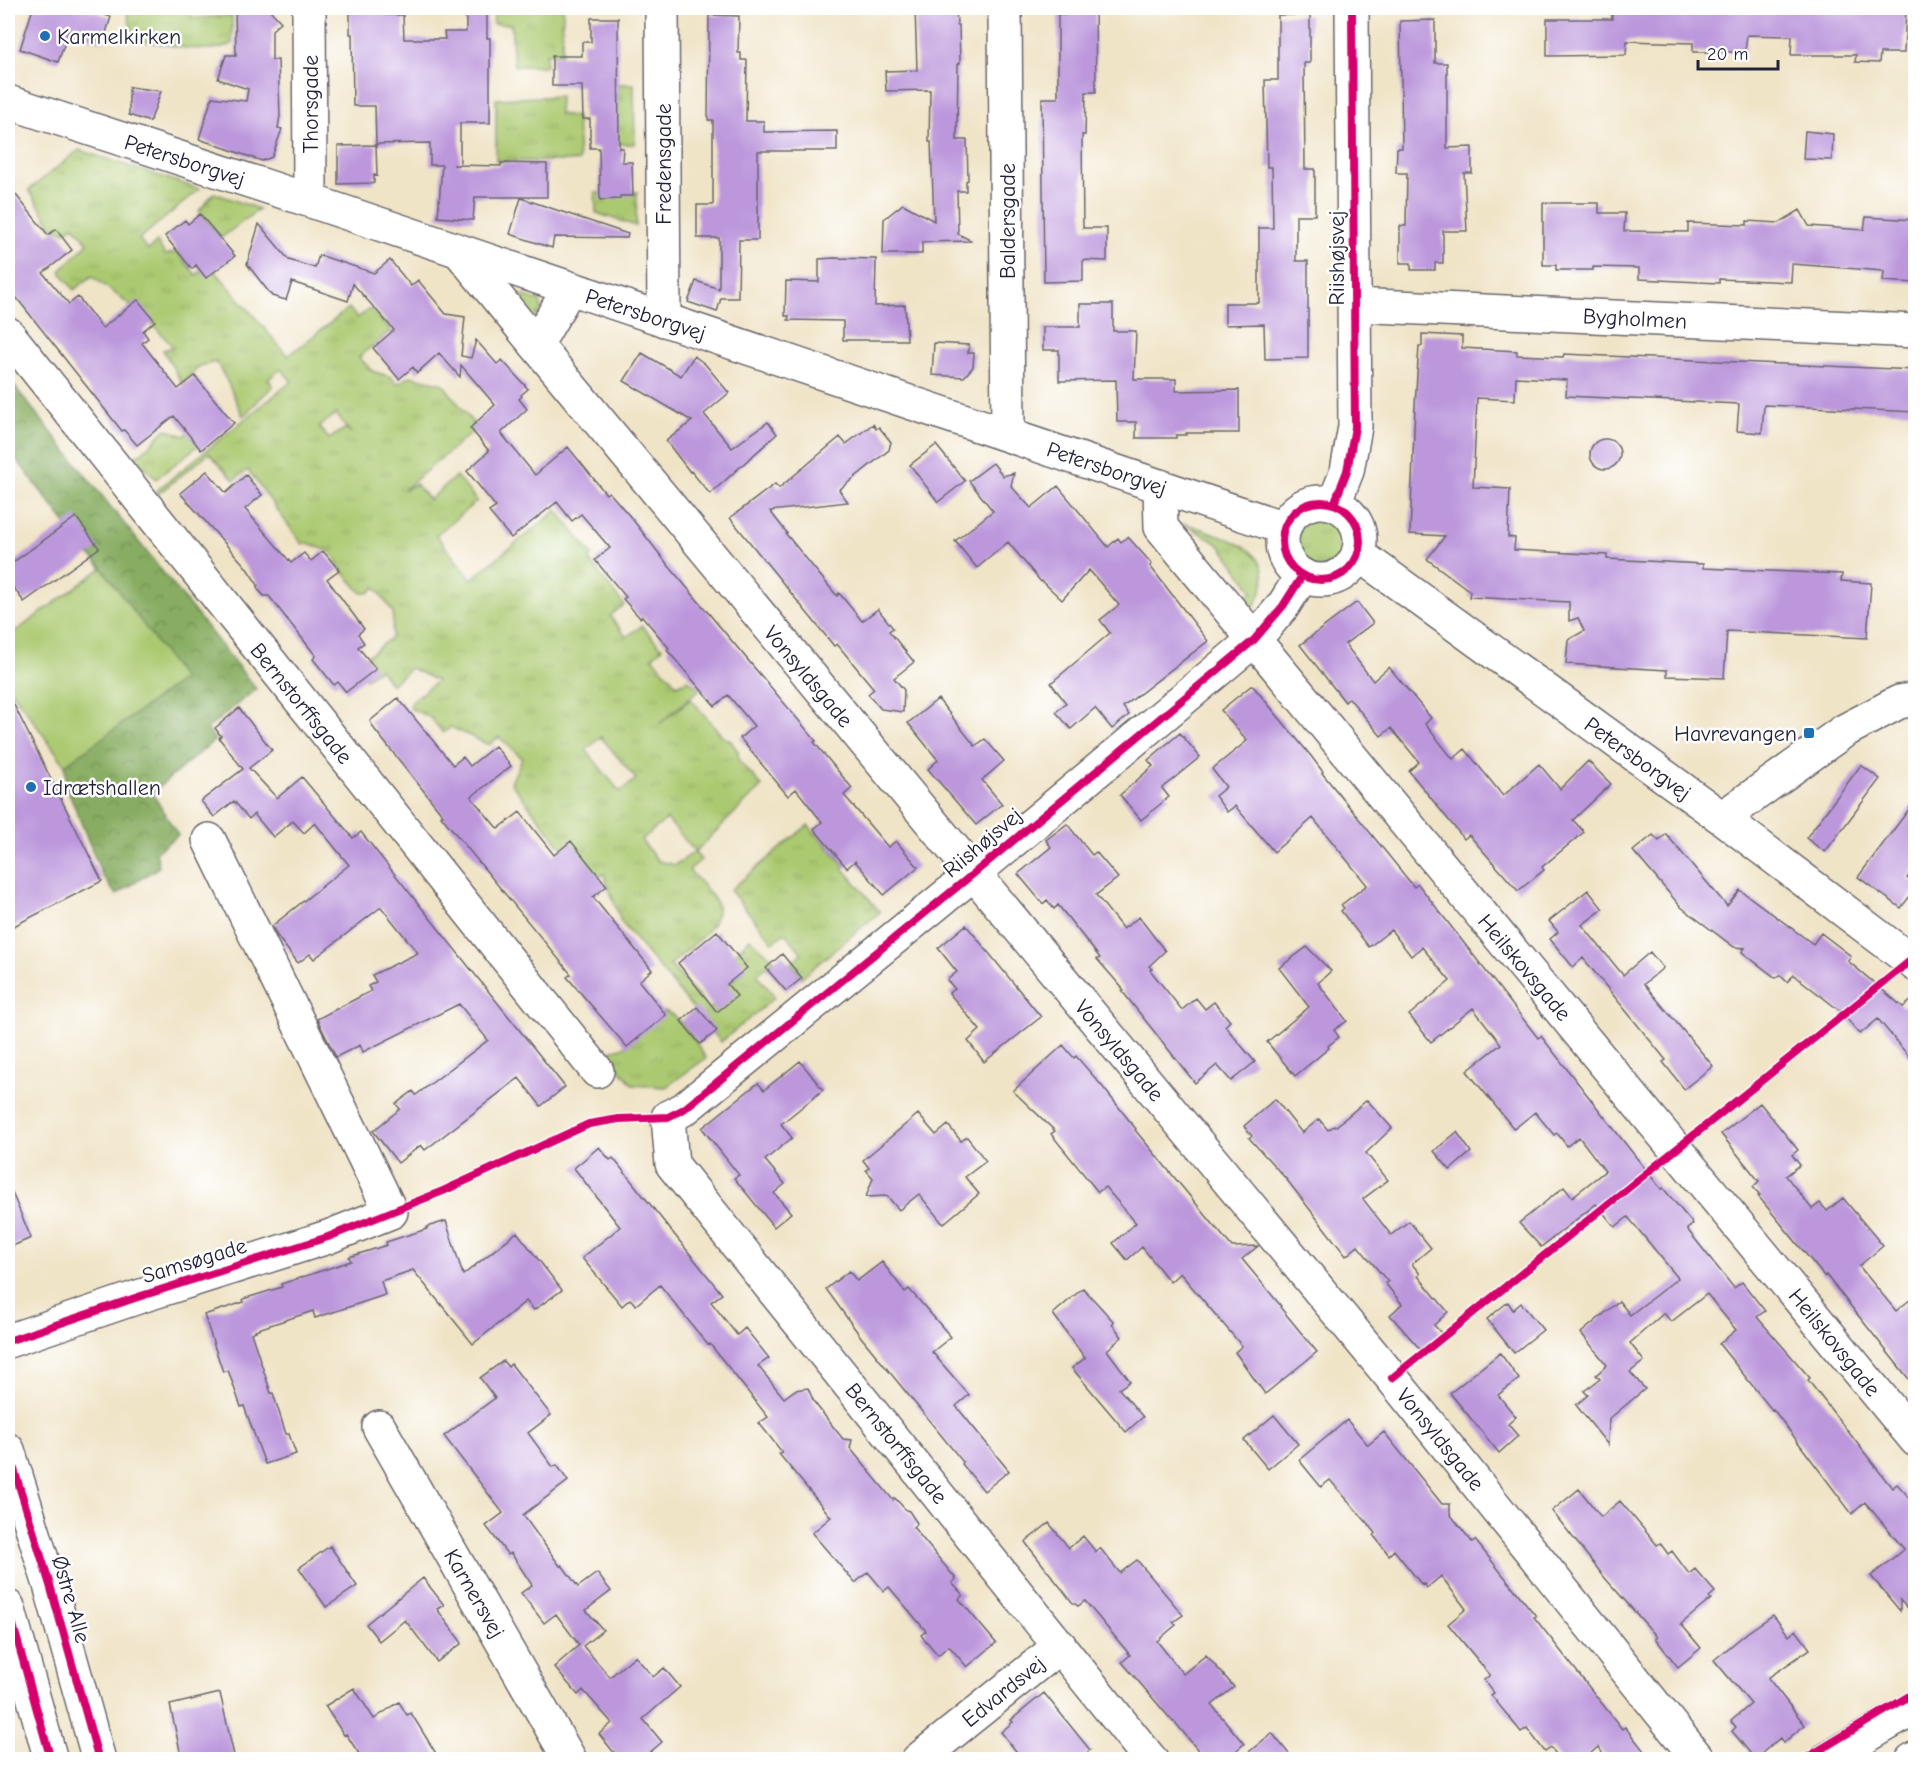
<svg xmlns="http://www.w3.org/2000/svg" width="1923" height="1767" font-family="'Comic Neue',sans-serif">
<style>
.grass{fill:url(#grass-tufts);stroke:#667656;stroke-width:1.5;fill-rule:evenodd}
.forest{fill:url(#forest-crowns);stroke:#55684e;stroke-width:1.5}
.pitch{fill:#abc970;stroke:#667656;stroke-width:1.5}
.building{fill:#bc97dc}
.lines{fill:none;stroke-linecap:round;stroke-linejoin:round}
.minor-casing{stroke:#6a666c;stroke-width:36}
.minor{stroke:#fff;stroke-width:33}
.cycleway-casing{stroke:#fff;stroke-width:11}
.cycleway{stroke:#d6006c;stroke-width:8}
.poi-dot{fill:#1f6fb2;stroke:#fff;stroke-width:2}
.labels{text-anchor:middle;stroke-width:5;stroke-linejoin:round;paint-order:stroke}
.poi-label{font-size:22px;fill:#22223b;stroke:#fff;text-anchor:start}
.street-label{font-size:22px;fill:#22223b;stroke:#fff}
</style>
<defs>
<pattern id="grass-tufts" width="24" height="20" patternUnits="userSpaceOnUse" patternTransform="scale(1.5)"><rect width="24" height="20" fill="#abc970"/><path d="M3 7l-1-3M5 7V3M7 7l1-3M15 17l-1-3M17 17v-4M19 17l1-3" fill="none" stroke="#93ac62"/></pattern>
<pattern id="forest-crowns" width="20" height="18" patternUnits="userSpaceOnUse" patternTransform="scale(1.5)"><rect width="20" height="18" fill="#88ad62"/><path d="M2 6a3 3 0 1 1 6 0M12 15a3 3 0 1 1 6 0" fill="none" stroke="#6f8c52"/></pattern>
</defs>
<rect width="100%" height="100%" fill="#fff"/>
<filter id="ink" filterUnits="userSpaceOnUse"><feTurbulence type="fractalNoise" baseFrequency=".0167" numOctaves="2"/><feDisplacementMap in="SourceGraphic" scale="12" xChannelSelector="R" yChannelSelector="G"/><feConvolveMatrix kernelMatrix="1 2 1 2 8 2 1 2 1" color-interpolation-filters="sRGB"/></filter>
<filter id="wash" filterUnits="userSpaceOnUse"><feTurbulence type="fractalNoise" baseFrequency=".008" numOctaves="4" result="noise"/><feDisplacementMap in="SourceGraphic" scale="24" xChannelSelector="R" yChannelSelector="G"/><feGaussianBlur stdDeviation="1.35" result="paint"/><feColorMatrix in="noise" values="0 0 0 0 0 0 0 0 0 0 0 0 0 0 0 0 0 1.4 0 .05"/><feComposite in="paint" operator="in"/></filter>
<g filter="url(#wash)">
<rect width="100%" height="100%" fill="#f0e4c7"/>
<path class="grass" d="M126,8H191V18L232,16V44C210,56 159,43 134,39Z
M495,8H563L562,53L546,54V66H514L511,24H493Z
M613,84H634L635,144H601Z
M560,96L559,114L577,117L579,161H496V99Z
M79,150L200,189L139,239L148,250L157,242L165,255L177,252L196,275L211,266L288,356L349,308L357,318L370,309L391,330L359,357L372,371L391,377L397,384L411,376L443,384L477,428L404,490L416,484L429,500L456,476L477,501L436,535L471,579L557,510L592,555L589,560L624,605L610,616L626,637L642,626L662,648L652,657L677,685L688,680L700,689L659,724L691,699L723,737L730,740L738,751L739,761L762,786L695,852L701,860L689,870C697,879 707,889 714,899C729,922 685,951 670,965L710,1009L729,992L725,987L744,971L734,955L750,938L774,960L757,975L775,997L721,1042L621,922L604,874L589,882L511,783L522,758L499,737L489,745L451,727L443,733L431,718L410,708L412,701L437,681L411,668L391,685L380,668L366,679L356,665L392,637L393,612L375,587L369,593H362L342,571L331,552L308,543L302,544L248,470L234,480L209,453L158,494L156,491L292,381L281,369L268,379L273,386L243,416L226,379L216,362L200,366L182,383L163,350L173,347L149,320L92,276L74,290L60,271L88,243L74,226L64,232L52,227L29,190ZM336,414L351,433L346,428L329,439L319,427ZM601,737L636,779L620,792L586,750ZM667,819L695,852L675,865L658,861L641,840Z
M637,192L636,226L596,213L595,193Z
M214,193L259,209L221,238L199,211Z
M503,289L540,301L541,309L531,323Z
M166,429L184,436L191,430L201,443L156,479L135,456L143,452Z
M1295 543a25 25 0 1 1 50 0a25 25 0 1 1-50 0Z
M1183,523C1230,539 1294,552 1248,615L1236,603L1253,591L1220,545Z
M808,825L845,866L843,868L880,912L802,977L791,963L802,953L785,933L773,942L730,890Z
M665,1011C679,1015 698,1045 706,1058L666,1087L633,1085L606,1052L622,1048Z"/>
<path class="forest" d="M8,378L256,689L207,729L215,740L152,793L178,835L156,852L159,867L116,895L102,875L66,785L65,765L183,679L102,568L88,553L14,456L8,459Z"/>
<path class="pitch" d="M102,568L183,679L65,765L8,686V637Z"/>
<g id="blocks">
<path class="building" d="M33,8H84L111,17L103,42L69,31L58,62L20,49Z
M268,8L281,22L272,30V60H278L280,116L278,128L282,129L272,157L262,161L199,139L212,97L246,101L248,89L218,79L226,55H236L235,9Z
M354,8H385V15H403L404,39H445L444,32H466V11H487V38H490V123H460V165H453L501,166V163L547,164V197H475L473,220L438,217L442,165H430V143L376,144L375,106H353L352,34H350V13H354Z
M915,8H956L957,25H959L960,63L958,64L957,140H967L968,180L966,181V191H957L958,234L972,241L922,242V254H883L884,219L903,204L934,221L931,142H929L930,90L886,91L885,71L917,70Z
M1072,8H1095L1096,92H1086L1085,135H1082L1083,228H1107V261L1083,260V281L1044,282L1042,98H1058V14H1072Z
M1637,8H1906L1904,53H1880L1879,63L1855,62L1856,55H1791L1792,36L1747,35L1745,52H1693V43L1627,41L1626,55L1547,56V19H1612V9H1637Z
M709,15L739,16L738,53H741V60H747L746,121H764V132L837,131V151H758V240H739L738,298H721L717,312L688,302L696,281L719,289V238H697V205H713V120H708Z
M1278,15H1310V63H1304L1305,169H1315V215H1296V261H1308V358L1265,359L1264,324L1225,325V303H1259V228H1273L1272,167H1267L1265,80H1278Z
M591,18H618L619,148H623L622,162H632L633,196H620V199L600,200L599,148H590V119H583L582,86H552V56H582V42H591Z
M1435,20V63H1447V148L1472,147V173H1464L1467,231H1443V263H1435V270H1411V263H1400V226H1406L1407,173H1396L1397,148H1402L1400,21Z
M129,87L161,91L150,122L129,115Z
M1805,131L1833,134L1832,160L1803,159Z
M376,145L377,176L374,175V183L338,184V146Z
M8,185L48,235L56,229L72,250L43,273L69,304L78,297L102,328L138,300L155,321L143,331L148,338L142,343L178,389L195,376L234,423L201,450L174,416L137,445L124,430L122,431L8,287Z
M521,198L628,234L627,238L554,237L552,248L510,234Z
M1543,203H1599V213H1625L1624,231L1688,232V223L1747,225V221L1779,223L1800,210L1809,226L1864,230L1866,217L1916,220V283L1883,281L1884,271L1792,264L1791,282L1719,279V283L1639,279V268L1593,267V270H1556V265H1543Z
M200,214L235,256L206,278L196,265L192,269L165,236L185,220L188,224Z
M259,224L289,260L315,268L319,255L374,273L390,260L411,286L418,280L446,314L465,317L461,356L471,358L476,340L497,364L502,360L528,389L521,395L522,396L519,399L527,409L501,433L535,475L568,447L606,494L609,492L633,520L668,565L816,741L814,742L852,788L844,795L888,847L896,841L918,867L884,895L855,861L847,868L814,829L822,822L796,789L788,796L740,738L754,726L728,695L715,706L667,650L669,648L642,616L640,618L623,599L626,597L595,560L610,548L581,514L572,521L557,502L511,538L489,512L496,507L467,471L489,451L470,428L495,405L461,365L460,377L439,353L417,373L413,367L399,379L373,348L394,330L353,284L348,301L292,282L286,300L272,296L247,264Z
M834,258L876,259L875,306L905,305L907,340H843V321L788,320L789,316H785L786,281L819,282V259Z
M1080,304H1113V331H1136L1134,379H1176V391L1239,390V433H1186V435H1176V438H1136V422H1117L1116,380L1059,381V350H1043V327H1080Z
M1422,334L1462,336V348L1517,351V355L1563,357L1564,354L1916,370V412L1764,405L1762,433L1737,431L1739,404L1566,396L1567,380L1516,377L1515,400L1477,398L1473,487L1510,489L1508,537L1515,538L1514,550L1607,555V559L1703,564V568L1842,574L1841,581L1871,583L1867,638L1727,631L1724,678L1667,676V670L1566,664L1568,640L1584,631L1578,618L1569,621V602L1469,597L1470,591L1427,559L1445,536L1410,534L1415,405L1419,346H1422Z
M934,343L969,345L968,353H974L973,367L964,377L932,375Z
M642,353L681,376L694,356L705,364L729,393L704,414L732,448L768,422L777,434L710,494L691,471L690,472L666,441L692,421L624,381Z
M873,424L876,429L879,427L891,442L889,450L839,490L848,502L770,511L787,533L786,534L837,596L839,593L862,621L878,609L893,628L889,631L914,662L894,678L904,690L903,712L881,709L868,694L874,689L837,644L834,646L730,518L775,484L779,488L840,437L846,444Z
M1590 454a15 15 0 1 1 30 0a15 15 0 1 1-30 0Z
M936,445L965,481L938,502L910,465Z
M993,463L1003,476L1014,473L1011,486L1031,508L1058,486L1108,547L1118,538L1121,542L1128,537L1152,564L1150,566L1208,641L1123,707L1129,715L1112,729L1095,708L1071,729L1056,712L1066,703L1051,683L1110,633L1100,620L1119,605L1089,570L1062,600L1042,581L1041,582L1008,542L977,568L955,541L993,511L969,481Z
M207,471L226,493L246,475L262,495L245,509L291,563L304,553L311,561L323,551L339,570L327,579L364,629L358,634L364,643L358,647L376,669L346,692L338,682L334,685L313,659L316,656L269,596H264L257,588L258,585L246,567L180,493Z
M76,517L99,548L24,602L8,580V566Z
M1357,602L1373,623L1345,644L1373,681L1389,667L1431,718L1425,724L1453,759L1465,749L1503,796L1539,764L1560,789L1588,761L1611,784L1573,820L1584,832L1542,867L1544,870L1518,891L1469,835L1464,839L1409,771L1419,762L1391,728L1381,736L1349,698L1345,702L1300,645Z
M1252,685L1311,756L1323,772L1322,773L1414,887L1418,884L1538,1038L1541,1036L1661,1189L1663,1188L1693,1224L1687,1229L1734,1288L1742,1282L1765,1311L1757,1317L1810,1378L1808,1380L1892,1488L1897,1484L1916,1505V1619L1900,1600V1611L1871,1576L1904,1549L1865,1502L1852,1514L1773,1409L1772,1410L1719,1344L1736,1330L1707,1294L1671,1322L1664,1313L1630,1343L1644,1361L1630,1372L1645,1389L1609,1419L1608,1445L1576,1405L1588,1395L1584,1391L1600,1379L1596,1375L1607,1365L1581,1333L1619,1301L1630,1315L1678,1278L1628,1217L1615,1227L1596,1204L1541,1247L1519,1223L1564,1187L1572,1197L1605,1171L1579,1137L1567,1146L1557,1133L1554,1135L1535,1112L1514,1129L1467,1071L1501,1044L1473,1008L1431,1042L1409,1015L1450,981L1422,947L1411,956L1391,930L1369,947L1341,911L1344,908L1341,905L1367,885L1313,818L1274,852L1235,806L1227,812L1215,796L1226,787L1212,769L1247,741L1221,710Z
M8,693L102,881L8,929Z
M398,698L453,765L463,757L470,766L495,746L511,766L471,797L498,829L520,812L554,855L571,841L607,886L593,897L652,970L639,981L666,1015L627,1047L567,977L571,974L441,816L443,815L375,730L370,721Z
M938,699L975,746L985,739L1004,761L982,780L1002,804L976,825L928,769L938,760L908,723Z
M239,708L272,750L249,768L277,798L302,777L353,838L361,832L565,1087L541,1106L519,1078L425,1150L421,1145L398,1163L373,1131L400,1109L396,1104L413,1091L416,1095L488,1040L459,1004L363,1052L360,1045L336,1057L317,1019L371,991L368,986L376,982L372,975L418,953L381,907L314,959L310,954L298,963L277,936L272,926L349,865L315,823L304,833L293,821L273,837L254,814L249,819L234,801L214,817L201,801L243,769L219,738L221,736L215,728Z
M1180,733L1200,757L1162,788L1169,797L1141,820L1120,795L1153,766L1148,760Z
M1861,765L1880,779L1825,852L1806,838Z
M1916,800V866L1907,878L1916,884V888L1901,908L1858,877Z
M1067,824L1092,855L1096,852L1118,878L1096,895L1123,929L1139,917L1165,951L1149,966L1152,969L1150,970L1182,1010L1196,998L1205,1009L1214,1002L1230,1021L1225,1026L1255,1062L1231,1081L1217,1065L1195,1083L1122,991L1124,990L1097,959L1100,958L1058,905L1054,909L1047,900L1043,904L1018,874L1051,847L1046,840Z
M1666,834L1727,906L1740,890L1813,944L1821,933L1851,956L1848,961L1903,1007L1916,997V1065L1878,1019L1860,1034L1840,1011L1794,975L1787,982L1780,975L1776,978L1742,952L1745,948L1734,947L1681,907L1633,851L1653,835L1659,841Z
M1588,890L1603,909L1582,925L1623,975L1650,952L1663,968L1644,984L1713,1066L1684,1089L1663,1062L1666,1060L1583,958L1573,967L1550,939L1558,932L1549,921Z
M966,925L1041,1017L984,1062L968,1041L980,1030L949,993L955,989L947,980L957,972L938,948Z
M717,931L747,968L727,984L737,996L717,1012L678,963Z
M1307,947L1331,971L1318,983L1347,1021L1334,1030L1339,1037L1328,1046L1329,1048L1295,1076L1267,1042L1309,1007L1279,968Z
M782,954L802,978L786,991L766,968Z
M697,1007L717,1031L700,1044L681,1021Z
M1063,1045L1074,1058L1076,1056L1102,1086L1136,1129L1135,1130L1232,1247L1258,1246L1242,1259L1281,1306L1280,1307L1317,1352L1265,1394L1235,1352L1242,1346L1180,1273L1170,1282L1142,1247L1127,1260L1113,1243L1136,1223L1105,1187L1098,1192L1051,1134L1055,1131L1013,1091Z
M800,1061L823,1090L781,1124L792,1138L765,1160L785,1184L774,1193L791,1213L774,1227L734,1178L739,1175L702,1128L758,1083L764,1090Z
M1275,1099L1302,1133L1319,1119L1328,1130L1334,1126L1335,1127L1367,1100L1392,1128L1366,1153L1388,1180L1363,1199L1391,1235L1409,1221L1431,1248L1412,1264L1420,1274L1418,1276L1448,1312L1434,1325L1441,1333L1420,1349L1390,1315L1402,1304L1385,1283L1388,1282L1358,1246L1346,1256L1287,1180L1249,1138L1252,1136L1244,1126Z
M1760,1103L1798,1150L1792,1155L1800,1165L1786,1176L1812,1209L1820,1203L1827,1211L1843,1198L1883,1246L1859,1266L1896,1311L1916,1295V1388L1826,1275L1824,1276L1758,1196L1760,1195L1753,1187L1759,1181L1721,1134Z
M918,1114L936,1135L948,1125L961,1141L967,1137L986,1161L965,1177L979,1194L943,1224L919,1194L899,1210L887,1196L866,1197L873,1178L866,1170L869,1168L863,1160Z
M1457,1132L1471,1152L1450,1170L1434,1151Z
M599,1147L610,1160L613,1158L722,1294L711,1302L737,1335L745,1328L769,1358L758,1366L784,1398L795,1390L808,1388L814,1402L835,1429L843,1439L852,1440L850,1448L893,1500L895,1498L906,1510L909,1511L917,1523L913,1527L956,1579L952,1583L963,1595L959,1599L996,1643L967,1667L949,1646L938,1655L921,1635L926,1631L889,1587L884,1591L868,1572L855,1583L812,1533L831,1517L779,1454L782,1452L759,1423L768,1417L710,1344L708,1345L660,1285L636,1305L630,1299L622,1306L582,1258L620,1227L574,1168Z
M8,1183L31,1238L8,1248Z
M446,1221L463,1275L517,1232L562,1290L534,1310L526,1301L473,1344L413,1270L381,1281L385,1295L315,1318L313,1311L255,1330L256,1331L251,1333L271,1393H273L286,1434H289L296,1454L265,1464L244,1406L241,1407L228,1370L223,1372L204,1315L244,1302L243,1299L282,1287L281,1284L351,1261L349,1257L387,1245L386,1242L427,1229V1227Z
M882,1262L905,1292L909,1289L951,1337L932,1352L969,1395L956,1406L1009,1471L984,1491L962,1464L963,1462L861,1337L826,1289L849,1271L857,1281Z
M1083,1288L1114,1322L1112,1324L1122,1337L1107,1350L1130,1381L1119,1389L1143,1417L1126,1432L1072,1368L1085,1358L1053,1314Z
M1508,1302L1513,1310L1521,1303L1543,1330L1514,1353L1487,1319Z
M1500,1353L1519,1379L1498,1395L1516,1417L1508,1424L1518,1436L1499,1453L1450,1393Z
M503,1361L508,1367L511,1364L551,1415L528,1433L553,1467L557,1465L568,1481L523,1515L560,1566L562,1565L578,1587L597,1573L611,1591L586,1610L603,1630L583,1646L610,1677L635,1656L653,1677L664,1668L680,1687L643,1719L662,1742L641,1760H620L599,1734L612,1723L583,1690L578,1695L554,1667L579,1645L556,1614L544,1623L521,1593L532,1585L511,1553L508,1555L486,1526L503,1513L444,1436L495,1398L480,1378Z
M1274,1415L1298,1444L1268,1469L1244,1440Z
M1347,1420L1368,1445L1384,1432L1442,1504H1450V1514L1472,1542L1475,1540L1503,1575L1536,1616L1534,1617L1622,1729L1625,1727L1644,1751L1634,1760H1608L1598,1747L1583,1760H1561L1551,1748L1545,1752L1527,1728L1521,1732L1491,1695L1494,1693L1484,1680L1490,1675L1448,1624L1466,1609L1441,1576L1427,1588L1424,1584L1422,1585L1394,1550L1389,1555L1374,1536L1376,1533L1330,1480L1321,1487L1299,1460Z
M1579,1489L1601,1517L1620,1501L1657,1545L1660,1543L1668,1554L1672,1551L1689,1574L1695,1569L1715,1592L1709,1597L1711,1599L1681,1624L1701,1648L1678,1667L1655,1638L1657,1637L1605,1578L1552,1511Z
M1049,1523L1069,1548L1083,1536L1096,1552L1100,1548L1120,1573L1137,1560L1183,1615L1173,1622L1176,1625L1157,1641L1183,1674L1206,1655L1234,1687L1212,1705L1244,1744L1225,1760H1206L1174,1721L1173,1722L1122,1662L1130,1655L1085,1601L1078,1606L1072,1602L1025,1542Z
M330,1546L357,1586L326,1607L299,1568Z
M423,1578L444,1605L437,1609L462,1643L437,1662L405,1620L379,1641L366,1624Z
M1773,1615L1789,1636L1796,1630L1810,1649L1768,1678L1805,1725L1783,1743L1780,1738L1755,1759L1732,1731L1736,1727L1731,1721L1751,1704L1714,1660L1748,1632Z
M354,1688L374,1719L399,1702L407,1715L411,1713L440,1760H363L346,1734L344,1735L325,1706Z
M220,1693L235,1760H182L170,1705Z
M1044,1693L1090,1750L1080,1760H1023L1001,1732L1013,1722L1011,1720Z
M1272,1733L1294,1760H1239Z"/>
</g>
</g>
<g filter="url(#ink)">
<use href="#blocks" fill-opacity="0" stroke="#6a666c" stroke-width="1.5"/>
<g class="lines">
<defs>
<path id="minor" d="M662,8L664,320
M1005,8L1008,435
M8,102L308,200L1284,528
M308,200L310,185L309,8
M460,252L536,345
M569,289L536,345L1392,1378L1699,1760
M1354,305L1916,331
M8,334L597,1071
M1160,486L1161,527L1916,1440
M1282 541a39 39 0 1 1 78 0a39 39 0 1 1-78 0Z
M1334,504L1347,471L1355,427L1352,8
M1358,554L1722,818L1916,965
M1722,818L1844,731L1899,702L1916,699
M8,1341L138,1297L328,1237L391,1212L209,840
M379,1427L570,1760
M8,1450L50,1585L99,1760
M8,1607L51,1760
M918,1760L1060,1646
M1151,1760L672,1164L668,1117L684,1109L973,874L1254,640L1283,606L1302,576
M1826,1760L1916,1707
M1912,1760L1916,1758"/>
</defs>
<use href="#minor" class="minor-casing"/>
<use href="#minor" class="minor"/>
<defs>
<path id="cycleway" d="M1282 541a39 39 0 1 1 78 0a39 39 0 1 1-78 0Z
M1334,504L1347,471L1355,427L1352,8
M8,1341L138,1297L328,1237L443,1191L589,1124L619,1119L668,1117L684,1109L973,874L1254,640L1283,606L1302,576
M1392,1378L1910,961
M8,1450L50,1585L99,1760
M8,1607L51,1760
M1803,1760L1916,1692"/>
</defs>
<use href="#cycleway" class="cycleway-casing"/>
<use href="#cycleway" class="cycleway"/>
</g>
</g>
<g class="poi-dot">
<circle cx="45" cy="36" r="6"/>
<rect x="1803" y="727" width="12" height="12" rx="3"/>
<circle cx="31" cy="787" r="6"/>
</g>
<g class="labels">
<g class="poi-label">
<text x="57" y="44">Karmelkirken</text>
<text x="1797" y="741" text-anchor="end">Havrevangen</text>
<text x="43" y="795">Idrætshallen</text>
</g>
<g class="street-label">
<text transform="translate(310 104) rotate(-90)" y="8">Thorsgade</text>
<text transform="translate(185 160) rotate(18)" y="8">Petersborgvej</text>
<text transform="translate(663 164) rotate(-90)" y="8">Fredensgade</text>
<text transform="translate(1007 221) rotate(-90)" y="8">Baldersgade</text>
<text transform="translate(1336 258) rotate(-90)" y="8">Riishøjsvej</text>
<text transform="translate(646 314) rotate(18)" y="8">Petersborgvej</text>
<text transform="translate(1635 318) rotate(3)" y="8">Bygholmen</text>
<text transform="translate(1107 468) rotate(19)" y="8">Petersborgvej</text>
<text transform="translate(809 676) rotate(50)" y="8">Vonsyldsgade</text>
<text transform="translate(302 703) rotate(51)" y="8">Bernstorffsgade</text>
<text transform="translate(1638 758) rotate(36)" y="8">Petersborgvej</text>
<text transform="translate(982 842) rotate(-40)" y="8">Riishøjsvej</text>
<text transform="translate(1525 967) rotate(50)" y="8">Heilskovsgade</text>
<text transform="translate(1120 1050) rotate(50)" y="8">Vonsyldsgade</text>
<text transform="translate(194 1260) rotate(-17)" y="8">Samsøgade</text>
<text transform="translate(1835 1342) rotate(51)" y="8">Heilskovsgade</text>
<text transform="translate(1441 1439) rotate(51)" y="8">Vonsyldsgade</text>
<text transform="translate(897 1443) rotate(51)" y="8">Bernstorffsgade</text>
<text transform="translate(475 1593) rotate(60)" y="8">Karnersvej</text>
<text transform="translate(72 1599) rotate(74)" y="8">Østre Alle</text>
<text transform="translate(1003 1691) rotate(-39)" y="8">Edvardsvej</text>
</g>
</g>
<rect width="1923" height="1767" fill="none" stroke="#fff" stroke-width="30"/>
<path d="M1698 60v9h80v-9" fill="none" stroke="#22223b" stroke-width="3"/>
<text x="1707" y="60" font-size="18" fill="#22223b" stroke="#ffffff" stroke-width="4.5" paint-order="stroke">20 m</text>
</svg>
